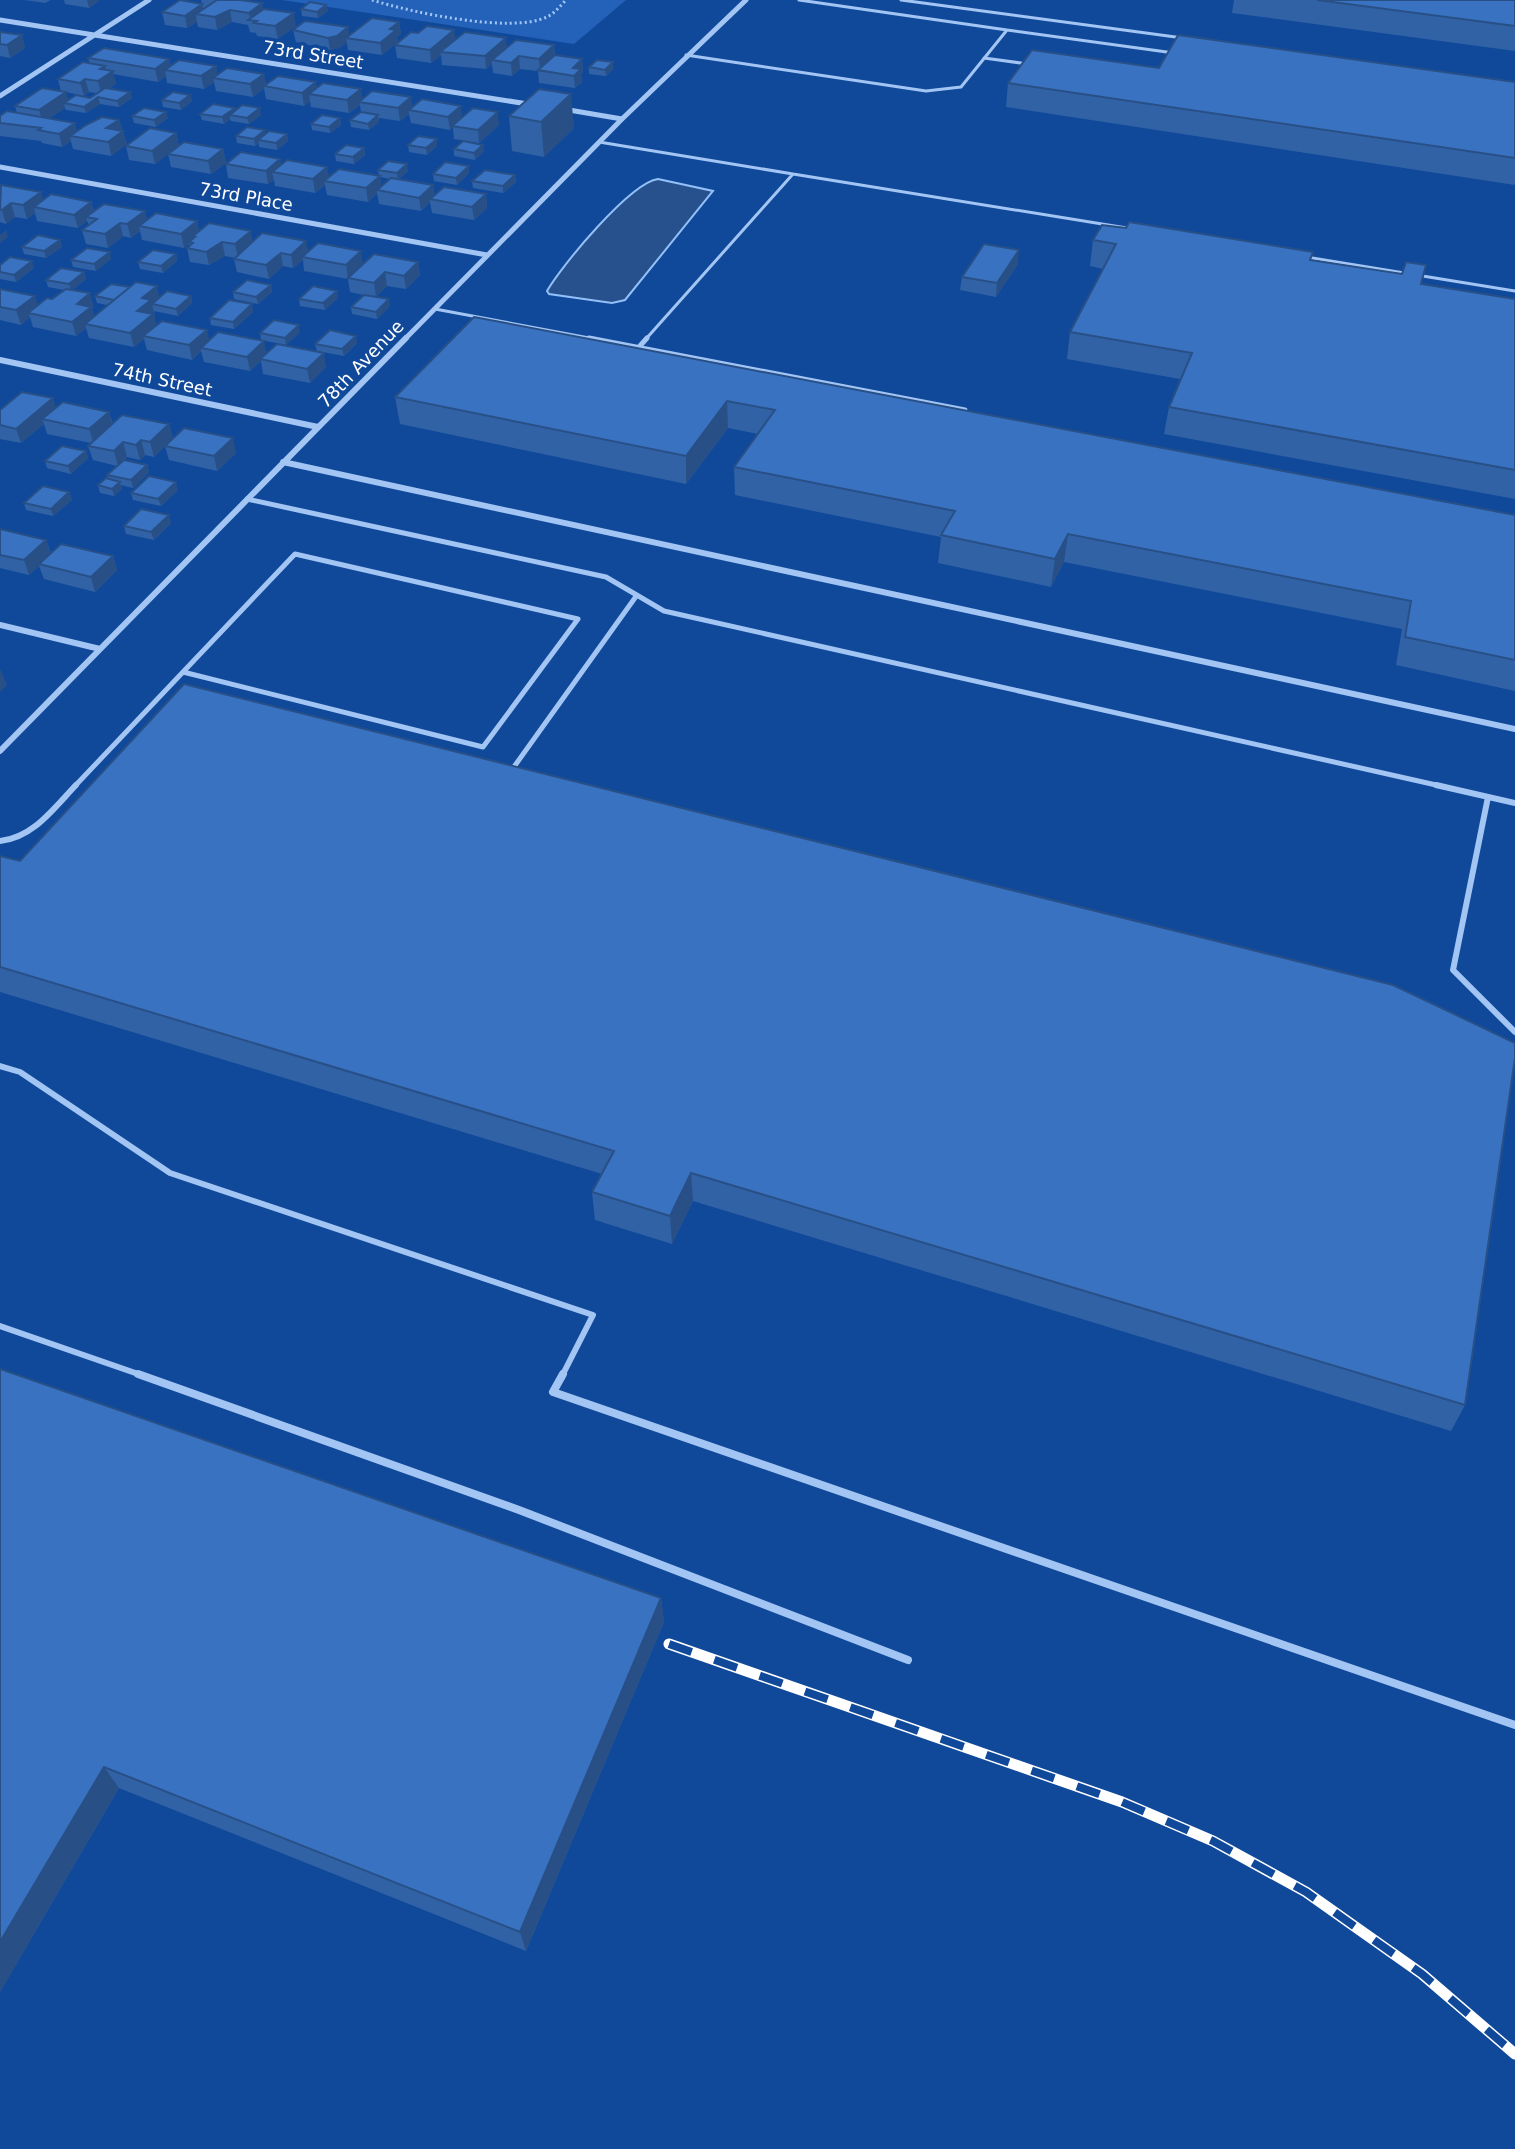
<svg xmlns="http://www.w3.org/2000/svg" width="1515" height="2149" font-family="'DejaVu Sans',sans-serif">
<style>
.green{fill:#2362b8}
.water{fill:#27518d;stroke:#94c0f8;stroke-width:2}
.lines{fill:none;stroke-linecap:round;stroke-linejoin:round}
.path{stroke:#a2c5f4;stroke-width:3;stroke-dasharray:2 3;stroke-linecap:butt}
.service-far3{stroke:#a2c5f4;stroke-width:3}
.service-far2{stroke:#a2c5f4;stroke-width:5}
.service-far1{stroke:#a2c5f4;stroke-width:6}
.service{stroke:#a2c5f4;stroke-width:8}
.minor-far1{stroke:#a2c5f4;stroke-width:5}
.minor{stroke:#a2c5f4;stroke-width:6}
.rail-casing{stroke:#fff;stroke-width:11}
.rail{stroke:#10499a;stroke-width:8;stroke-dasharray:24;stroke-linecap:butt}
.wall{fill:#3162a6;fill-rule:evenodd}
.shaded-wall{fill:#285087}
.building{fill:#3972c1;stroke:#285087;stroke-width:2}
.labels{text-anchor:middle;stroke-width:7;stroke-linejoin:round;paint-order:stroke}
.far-street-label{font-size:18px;fill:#fff;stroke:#10499a}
</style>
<rect width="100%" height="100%" fill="#10499a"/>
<path class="green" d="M282,0H626L574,44Z"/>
<path class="water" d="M658,179L713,191L625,300L612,303L549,294L547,291C562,265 630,183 658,179Z"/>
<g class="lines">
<path class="path" d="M372,0C410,12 511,34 547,17C555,13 560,6 566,0"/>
<path class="service-far3" d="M799,0L1007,30
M901,0L1183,38
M686,55L926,91L961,87L1007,30L1174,53
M984,58L1028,64
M599,142L793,174L645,340
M793,174L1133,229
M1306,257L1515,291
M435,309L600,340"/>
<path class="service-far2" d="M589,338L965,410
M639,347L647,338
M247,499L606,577L664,611L1445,787
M295,554L578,619L483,747L183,672Z
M511,771L637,595
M74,787L183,672"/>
<path class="service-far1" d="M1436,785L1515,803
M1488,797L1453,970L1515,1032
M0,841C33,838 54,808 76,785
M0,1066L20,1072L170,1173L593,1315L562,1376
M0,1326L144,1376"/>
<path class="service" d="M138,1374L519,1510L908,1660
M563,1374L553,1392L1515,1725"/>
<path class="minor-far1" d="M0,20L534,105
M0,96L149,0
M563,109L622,119
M0,167L487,255
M404,340L622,119L746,0"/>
<path class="minor" d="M0,360L318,427
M283,462L1515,729
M0,625L100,649
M0,751L406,338"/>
<defs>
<path id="rail" d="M669,1644L1122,1802L1213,1841L1306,1892L1422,1974L1515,2054"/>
</defs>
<use href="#rail" class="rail-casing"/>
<use href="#rail" class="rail"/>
</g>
<path class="wall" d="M24,0H51L45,3Z
M64,0H100L89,8L65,4Z
M201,0H240L262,3L263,9L296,26L278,39L257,36L256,33L250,32L248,25L232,22L217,30L198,27L197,22L187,28L165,25L162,12L202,4Z
M1234,0H1515V51L1232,13Z
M326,5L328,11L318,18L302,16L301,9Z
M399,22L401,34L397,37L398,42L382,55L348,50L347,43L339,48L330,50L296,42L293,30L349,35Z
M0,32L22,35L25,48L10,58L0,56Z
M456,40L507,47L554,45L555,55L582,59L583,72L581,74L582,82L575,88L539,83L538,71L520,69L512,76L493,73L492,64L486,69L442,65L441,55L431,63L397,58L395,45Z
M88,58L169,59L171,66H216L217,75L266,85L317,88L362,99L412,107L499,125L479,143L454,139L453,127L450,130L411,123L409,114L400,121L379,118V122L369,130L351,127L350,120L361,112L360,105L349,113L311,107L310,101L304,106L266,99L264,88L253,97L216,91L214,82L204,89L167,83L166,76L158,82L113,74L116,84L110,88L130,92L132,98L119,107L100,104L86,113L66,110L65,108L49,118L77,131L119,120L127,144L111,156L73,149L71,141L62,147L42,143L41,141L0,136V116L17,113L15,106L61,92L58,79L90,64ZM66,92L84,96L89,92L96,93L90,98L68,101Z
M589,67L613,69L606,76L589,74Z
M1159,68L1515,82V185L1006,107L1008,83Z
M539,89L574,128L544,157L512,151L509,116Z
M190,95L192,101L181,110L163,107L162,100Z
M235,108L236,110L261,115L249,124L231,121L230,119L224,124L202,120L200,114Z
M132,116L168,118L156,127L134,123Z
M340,118L341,125L330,133L312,130L311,124Z
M176,133L179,146L223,149L226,163L211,174L171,167L168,154L155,164L129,160L126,146Z
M266,134H287L288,141L277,150L259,147V143L255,146L237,143L236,136Z
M437,139V146L427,155L409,152L408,145Z
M364,148L365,155L354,164L336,161L335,154Z
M454,149L484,151L475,160L454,156Z
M226,164L282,165L329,177L379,176L378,170L408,171L399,179L433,185L434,196L486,194L487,208L474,220L432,213L430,202L421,211L379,204L377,193L368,202L327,195L325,185L315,193L275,186L274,180L268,184L228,178ZM380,177L390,179L381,187Z
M469,166V173L457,185L434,181L433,174Z
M515,175L516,182L503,193L473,188L472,181Z
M0,186L43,200L91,202L94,211H145L147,220L197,221L199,231L308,252L363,264L418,262L420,275L406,289L387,286L376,297L390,306L377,319L352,314L351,307L364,295L350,292L348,279L304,271L303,260L293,268L283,266L269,279L237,272L234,259L235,258L225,256L209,265L190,262L187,248L189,246V244L184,248L142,240L140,231L131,238L123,236L108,248L86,244L82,230L89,225L87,221L78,228L37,221L35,213L27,219L15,217L6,224L0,222Z
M60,240L62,247L46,258L24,254L22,247Z
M1093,240L1311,260L1421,284L1515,299V499L1164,434L1169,407L1180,379L1067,359L1070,332L1103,269L1090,266Z
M176,254L177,261L163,273L140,269L138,262Z
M111,259L96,271L73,267L71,260Z
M1018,264L996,297L960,290L962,277Z
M0,265L34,268L16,282L0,279Z
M84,272L86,279L72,290L94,307L92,309L94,317L107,305L97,303L95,296L159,298L191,296L192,303L178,316L154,311L153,306L156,326L209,340L326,367L310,383L263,374L261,361L250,371L204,362L201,351L192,360L147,350L144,339L134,347L89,338L86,328L76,336L33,327L30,317L21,325L0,320V289L38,305L52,299L64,290L48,287L46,280Z
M271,285L272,292L258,304L234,299L233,292Z
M338,298L325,310L300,306L299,299Z
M253,312L234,329L211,325L210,318Z
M474,317L1515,515V691L1396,665L1402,629L1064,562L1051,587L938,563L941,537L735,495L734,467L758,434L728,428L686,484L400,424L395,397Z
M300,332L286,345L261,340L260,333Z
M357,343L344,356L317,351L315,344Z
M56,408L109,412L113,424H169L173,439L236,453L217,471L169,460L165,446L154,457L145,455L140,460L127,457L124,460L147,465L149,472L133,488L121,485L122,489L114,496L100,493L98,485L108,479L107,475L117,466L93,460L88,446L91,443L47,434L44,424L21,443L0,439V410Z
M86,451L88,458L71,474L47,468L45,461Z
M178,490L161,506L133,500L131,493Z
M69,492L72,500L53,516L26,510L24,503Z
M171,523L154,540L126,534L124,526Z
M0,529L46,540L51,553L113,556L117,570L95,592L44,579L39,566L29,575L0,568Z
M0,856L1465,1405L1451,1431L693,1201L672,1244L595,1220L592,1192L602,1174L0,992Z
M0,1369L661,1598L664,1622L526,1951L119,1788L0,1992Z"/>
<path class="shaded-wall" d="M87,0H100L89,8Z
M262,3L265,16L250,20L249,13Z
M202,4L205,16L196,14L197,22L187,28L185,16Z
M326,5L328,11L318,18L317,12Z
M230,10L232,22L217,30L215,17Z
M294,13L296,26L278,39L275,26Z
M399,22L401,34L397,37L398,42L382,55L380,43L390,29Z
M348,27L350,38H346L347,43L339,48L330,50L328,38Z
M454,30L456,42L440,52L441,55L431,63L430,50Z
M22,35L25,48L10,58L7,45Z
M506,38L507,51L492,60V64L486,69L485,56Z
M554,45L555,58L540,72L539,59Z
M519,56L520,69L512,76L511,63Z
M169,59L172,72L165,70L166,76L158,82L155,69Z
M582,59L583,72L581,74L582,82L575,88L573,68Z
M613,62V69L606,76L605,70Z
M105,66L107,75L113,71L116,84L101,94L98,81L100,69Z
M216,66L218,79L213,78L214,82L204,89L201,76Z
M264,74L267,86H264V88L253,97L250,84Z
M85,79L89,92L84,96L80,83Z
M316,82L318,95L309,94L310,101L304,106L302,93Z
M361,89L363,102H359L360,105L349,113L347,100Z
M66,92L69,104L64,103L65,108L43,123L39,110Z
M130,92L132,98L119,107L117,101Z
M571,94L574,128L544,157L541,122Z
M190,95L192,101L181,110L179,103Z
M98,97L100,104L86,113L84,107Z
M411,97L413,110H409V114L400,121L398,108Z
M461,106L462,119L450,130L448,117Z
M235,108L237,114L230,115V119L224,124L222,117Z
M260,108L261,115L249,124L247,118Z
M166,112L168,118L156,127L154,120Z
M498,112L499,125L479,143L478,130Z
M378,115L379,122L369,130L368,124Z
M340,118L341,125L330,133L329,127Z
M119,120L127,144L111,156L106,128Z
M75,123L78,136H70L71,141L62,147L59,134Z
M265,130L266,137L258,140L259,143L255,146L254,139Z
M176,133L179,146L155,164L152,151Z
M287,134L288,141L277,150L276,143Z
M437,139V146L427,155L426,148Z
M483,145L484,151L475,160L474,153Z
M364,148L365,155L354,164L353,157Z
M223,149L226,163L211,174L208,161Z
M280,159L283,173L272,172L274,180L268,184L266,171Z
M407,164L408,171L398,180L397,173Z
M469,166V173L457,185L456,178Z
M327,167L330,180L324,181L325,185L315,193L313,179Z
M515,175L516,182L503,193V186Z
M380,176L382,190H377V193L368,202L366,188Z
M433,185L434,199H430V202L421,211L419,198Z
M41,192L45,206L34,207L35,213L27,219L23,205Z
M486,194L487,208L474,220L472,207Z
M91,202L95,215L86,217L87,221L78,228L74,215Z
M11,203L15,217L6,224L2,210Z
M145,211L148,225L139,226L140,231L131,238L127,224Z
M197,221L200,234L192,237L193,240L184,248L181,234Z
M120,223L123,236L108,248L105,234Z
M6,230L8,237L0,243V235Z
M251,231L253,245L238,258L235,244Z
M60,240L62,247L46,258L44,251Z
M306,241L309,255L302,257L303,260L293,268L291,255Z
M222,242L225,256L209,265L206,252Z
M1019,250L1018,264L996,297L997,283Z
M361,251L363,265L348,279L346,265Z
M110,252L111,259L96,271L94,264Z
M281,253L283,266L269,279L266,265Z
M176,254L177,261L163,273L161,266Z
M32,261L34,268L16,282L14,275Z
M418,262L420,275L406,289L404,276Z
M84,272L86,279L71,291L69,284Z
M385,272L387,286L376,297L374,283Z
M271,285L272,292L258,304L256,297Z
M157,286L160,300L152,304L157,328L143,336L144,339L134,347L130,333L142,298Z
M337,291L338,298L325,310L323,303Z
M90,293L94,307L92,309L95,321L85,324L86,328L76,336L72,322L77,304Z
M35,296L40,310L28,313L30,317L21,325L16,310Z
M191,296L192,303L178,316L176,309Z
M389,299L390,306L377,319L376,312Z
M252,304L253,312L234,329L233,322Z
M299,325L300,332L286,345L285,338Z
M207,330L210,344L201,348V351L192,360L189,345Z
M356,336L357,343L344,356L342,349Z
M264,341L267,355L250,371L247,357Z
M324,353L326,367L310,383L307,369Z
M53,398L57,412L42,419L44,424L21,443L16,429Z
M727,401L728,428L686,484V456Z
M109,412L113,426L94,444L89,429Z
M169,424L173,439L154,457L150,442Z
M233,438L236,453L217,471L214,456Z
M141,440L145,455L140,460L136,445Z
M123,442L127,457L118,466L114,451Z
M86,451L88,458L71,474L68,466Z
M147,465L149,472L133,488L131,480Z
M120,482L122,489L114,496L112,489Z
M176,482L178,490L161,506L158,499Z
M69,492L72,500L53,516L51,509Z
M169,515L171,523L154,540L151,532Z
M1068,534L1064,562L1051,587L1055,559Z
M46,540L51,555L29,575L24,560Z
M113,556L117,570L95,592L91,577Z
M1,670L7,685L0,692V671Z
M691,1173L693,1201L672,1244L670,1216Z
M661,1598L664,1622L526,1951L520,1932Z
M104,1767L119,1788L0,1992V1942Z"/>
<path class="building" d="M180,0L202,4L185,16L162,12Z
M217,0H240L262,3L249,13L230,10L215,17L196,14Z
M1317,0H1515V26Z
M310,2L326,5L317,12L301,9Z
M264,9L294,13L275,26L254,23L257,21L248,20Z
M372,18L399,22L390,29L396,30L380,43L346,38Z
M305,21L348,27L337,36L328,38L293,30Z
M427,26L454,30L430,50L395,45L411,32L418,33Z
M0,32L22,35L7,45L0,44Z
M465,32L506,38L485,56L440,52Z
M1178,35L1515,82V158L1008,83L1032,50L1159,68Z
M516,40L554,45L539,59L519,56L511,63L492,60Z
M104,48L169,59L155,69L88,58Z
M555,55L582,59L573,68L581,69L574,76L538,70Z
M179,60L216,66L201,76L165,70Z
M597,60L613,62L605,70L589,67Z
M83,62L105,66L100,69L113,71L98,81L85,79L80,83L58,79Z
M227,68L264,74L250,84L213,78Z
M278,76L316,82L302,93L264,86Z
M323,83L361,89L347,100L309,94Z
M42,88L66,92L39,110L15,106Z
M105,88L130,92L117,101L98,97L84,107L64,103L76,95L90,98Z
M539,89L571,94L541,122L509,116Z
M372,91L411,97L398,108L359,102Z
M173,92L190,95L179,103L162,100Z
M422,99L461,106L448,117L409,110Z
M213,104L235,108L222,117L200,114Z
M242,105L260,108L247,118L230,115Z
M144,108L166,112L154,120L132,116Z
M473,108L498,112L478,130L452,126Z
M7,111L75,123L59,134L38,130L41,128L0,123V116Z
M361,112L378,115L368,124L350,120Z
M322,115L340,118L329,127L311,124Z
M102,117L119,120L106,128L123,131L108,142L70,136L86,125Z
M247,127L265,130L254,139L236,136Z
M150,128L176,133L152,151L126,146Z
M269,131L287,134L276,143L258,140Z
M418,136L437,139L426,148L408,145Z
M463,141L483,145L474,153L454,149Z
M184,142L223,149L208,161L168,154Z
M346,145L364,148L353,157L335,154Z
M241,152L280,159L266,171L226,164Z
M287,160L327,167L313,179L272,172Z
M388,161L407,164L397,173L378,170Z
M445,162L469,166L456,178L433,174Z
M339,169L380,176L366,188L324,181Z
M485,170L515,175L503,186L472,181Z
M391,178L433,185L419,198L377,190Z
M1,185L41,192L23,205L11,203L2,210H0Z
M444,187L486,194L472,207L430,199Z
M51,194L91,202L74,215L34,207Z
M104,204L145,211L127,224L120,223L105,234L82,230L97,219L86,217Z
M156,213L197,221L181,234L139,226Z
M1129,222L1313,252L1310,260L1402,274L1406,262L1426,265L1421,284L1515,299V470L1169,407L1192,353L1070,332L1116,244L1093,240L1102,225L1126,228Z
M209,223L251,231L235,244L222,242L206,252L187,248L193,243L189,242L195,237H192Z
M262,233L306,241L291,255L281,253L266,265L234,259Z
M38,235L60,240L44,251L22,247Z
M318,243L361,251L346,265L302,257Z
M984,244L1019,250L997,283L962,277Z
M87,248L110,252L94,264L71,260Z
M153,250L176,254L161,266L138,262Z
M374,254L418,262L404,276L385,272L374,283L348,278Z
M10,257L32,261L14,275L0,272V265Z
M61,268L84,272L69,284L46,280Z
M247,280L271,285L256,297L233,292Z
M136,282L157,286L142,298L151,300L137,311L153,314L130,333L85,324Z
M111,284L130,287L114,300L95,296Z
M313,286L337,291L323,303L299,299Z
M0,289L35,296L16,310L0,307Z
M66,289L90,293L77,304L91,307L72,322L28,313L47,298L52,299Z
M167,291L191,296L176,309L152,304Z
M364,295L389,299L376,312L351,307Z
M229,300L252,304L233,322L210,318Z
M474,317L1515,515V660L1405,637L1411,601L1068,534L1055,559L941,535L955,511L734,467L775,410L727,401L686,456L395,397Z
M274,320L299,325L285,338L260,333Z
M162,321L207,330L189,345L143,336Z
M330,330L356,336L342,349L315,344Z
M218,332L264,341L247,357L201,348Z
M277,344L324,353L307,369L260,359Z
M22,392L53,398L16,429L0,425V410Z
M63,402L109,412L89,429L42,419Z
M122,415L169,424L150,442L141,440L136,445L123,442L114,451L88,446Z
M184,428L233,438L214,456L165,446Z
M62,446L86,451L68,466L45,461Z
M124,460L147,465L131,480L107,475Z
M149,476L176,482L158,499L131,493Z
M106,478L120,482L112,489L98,485Z
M43,486L69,492L51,509L24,503Z
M141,509L169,515L151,532L124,526Z
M0,529L46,540L24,560L0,555Z
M61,544L113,556L91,577L39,564Z
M184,684L1393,985L1515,1043V1058L1465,1405L691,1173L670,1216L592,1192L614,1151L0,967V856L20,861Z
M0,1369L661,1598L520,1932L104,1767L0,1942Z"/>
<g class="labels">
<g class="far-street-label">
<text transform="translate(313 55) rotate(9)" y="6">73rd Street</text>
<text transform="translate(246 197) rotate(10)" y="6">73rd Place</text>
<text transform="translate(361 364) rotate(-46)" y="6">78th Avenue</text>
<text transform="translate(162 380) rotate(12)" y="6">74th Street</text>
</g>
</g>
</svg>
